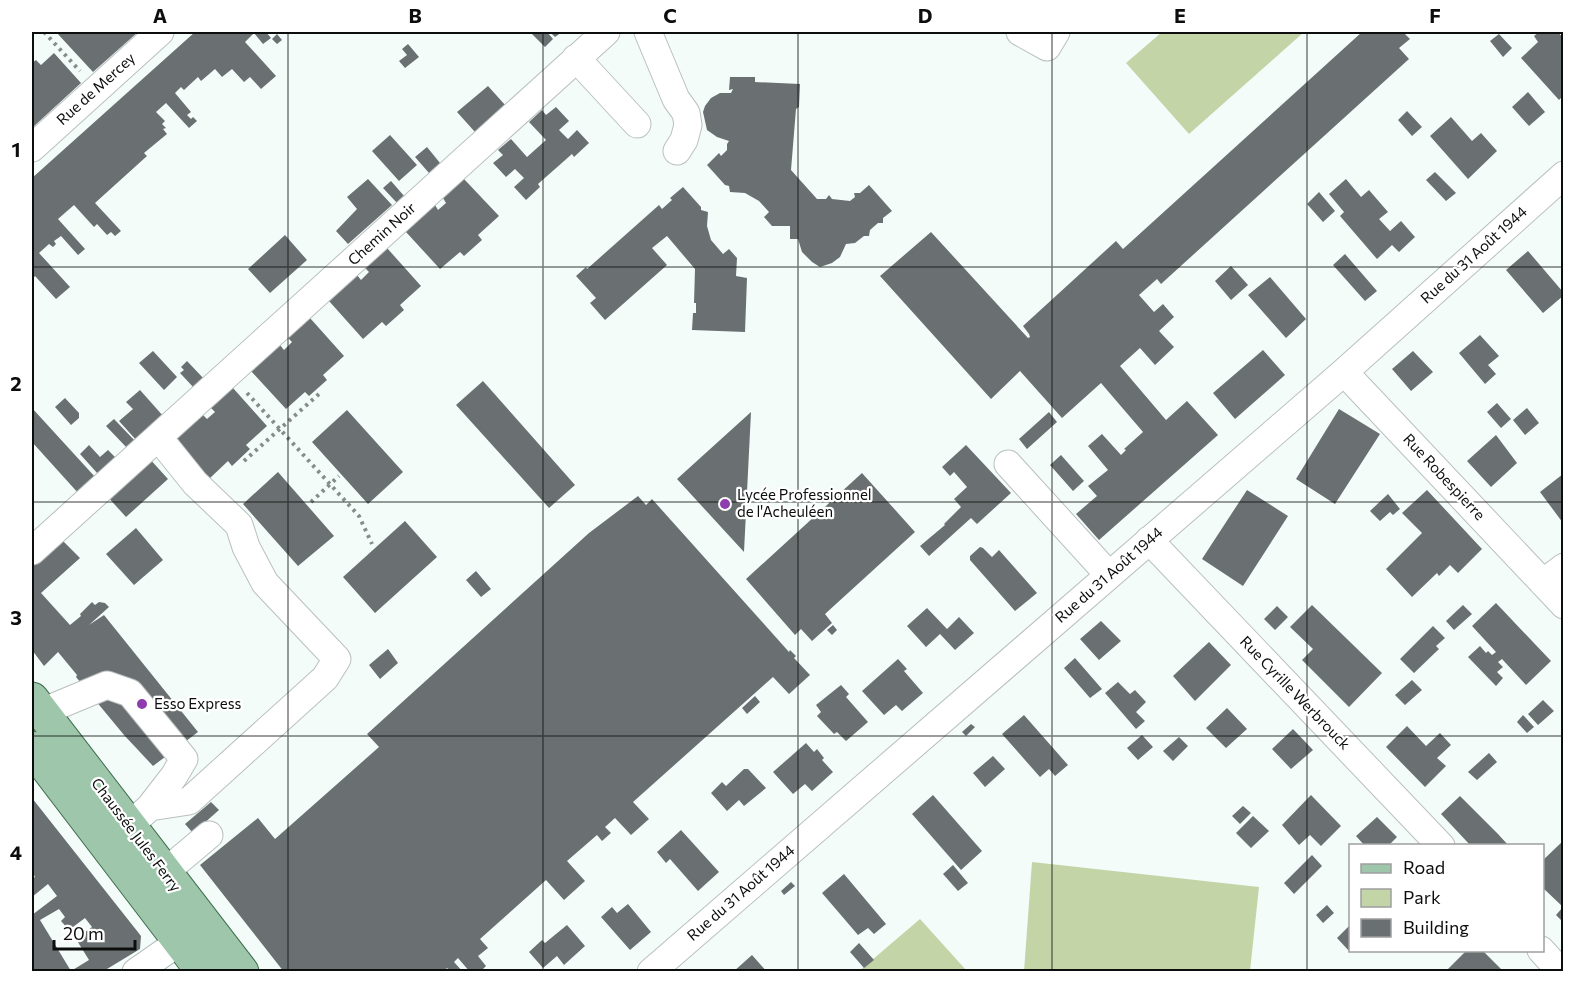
<svg xmlns="http://www.w3.org/2000/svg" width="1595" height="1003" font-family="Commissioner,sans-serif">
<style>
.green{fill:#c3d5a7}
.building{fill:#6a7071;fill-rule:evenodd}
.lines{fill:none;stroke-linecap:round;stroke-linejoin:round}
.minor-casing{stroke:#b9c0bf;stroke-width:29}
.major-casing{stroke:#406d4e;stroke-width:35}
.path{stroke:#878c8b;stroke-width:4;stroke-dasharray:3 4.5;stroke-linecap:butt}
.minor{stroke:#fff;stroke-width:27}
.major{stroke:#9dc6aa;stroke-width:33}
.grid{fill:none;stroke:#0c0e0d;stroke-width:1.5;stroke-opacity:0.55}
.poi-dot{fill:#8d3dad;stroke:#fff;stroke-width:2}
.labels{text-anchor:middle;stroke-width:4.5;stroke-linejoin:round;paint-order:stroke}
.street-label{font-size:15px;fill:#0c0e0d;stroke:#fff}
.poi-label{font-size:15px;fill:#0c0e0d;stroke:#fff;text-anchor:start}
.neatline{fill:none;stroke:#0c0e0d;stroke-width:2}
.grid-label{font-size:20px;text-anchor:middle;font-weight:bold;fill:#0c0e0d}
</style>
<rect width="100%" height="100%" fill="#f4fcfa"/>
<path class="green" d="M1162,32H1304L1189,134L1126,63Z
M1032,862L1259,887L1250,971H1024Z
M920,919L967,971L858,972Z"/>
<path class="building" d="M56,32H138L93,72Z
M195,32H266L271,38L263,44L254,33L245,42L276,76L261,89L250,77L244,82L232,69L222,77L215,69L201,81L198,77L184,90L181,87L175,93L191,112L187,115L191,119L193,117L197,121L189,128L166,103L156,112L165,121L162,124L166,128L163,129L167,134L144,153L147,156L95,203L121,231L115,236L111,232L107,235L97,224L94,227L74,205L58,219L85,249L78,255L61,236L54,241L56,244L53,247L49,244L39,253L70,287L56,299L35,276L32,280V178Z
M530,32H547L553,39L545,47Z
M550,32H562L555,37Z
M1362,32H1403L1410,39L1399,48L1409,59L1161,284L1157,279L1139,295L1154,312L1163,304L1174,317L1159,331L1174,347L1155,365L1140,348L1120,366L1166,420L1187,401L1218,435L1099,540L1076,514L1097,496L1088,486L1108,470L1088,446L1102,434L1121,455L1126,450L1124,449L1143,432L1101,383L1062,418L1020,371L991,399L880,276L931,232L1028,338L1030,337L1029,334L1023,326L1116,241L1123,249Z
M1539,32H1558L1563,38V96L1559,100L1521,58L1538,42L1534,36Z
M277,34L282,40L277,44L272,39Z
M1499,34L1512,48L1503,57L1490,41Z
M408,44L419,57L405,68L399,61L407,55L402,49Z
M54,53L81,83L32,128V63L36,60L41,65Z
M730,77H755V82L800,84L799,107L796,109L791,170L817,199H826L829,195L832,199L850,201L855,197L854,193H860L869,185L892,211L883,218V223H878L870,230L869,236H864L855,243L846,244L840,257L832,263L820,267L812,262L802,252L798,239H790V226H772L764,217L769,212L759,201L745,193L730,192L729,186L725,185L707,165L719,153L721,156L727,150V144L729,141L717,137L707,130L703,112L705,106L711,98L720,93H731L733,89L729,90Z
M488,86L506,106L475,132L457,112Z
M1528,92L1545,112L1529,126L1512,107Z
M556,107L569,121L559,130L568,139L577,130L589,143L574,157L572,154L538,184L540,187L526,200L514,187L524,178L515,169L506,177L493,163L503,155L498,150L511,139L527,157L546,140L529,122L542,110L546,115Z
M1407,111L1422,127L1412,136L1398,120Z
M1451,117L1472,141L1481,133L1497,151L1468,179L1430,136Z
M390,135L417,165L399,181L372,151Z
M427,147L440,163L429,173L415,157Z
M1435,172L1456,193L1446,201L1426,180Z
M368,179L392,205L348,244L336,231L357,209L347,197Z
M464,179L499,216L478,235L482,240L464,256L460,252L440,269L406,232L435,205L438,210L446,203L443,198Z
M1346,179L1361,197L1369,190L1388,212L1379,219L1390,231L1401,221L1415,237L1399,252L1392,245L1377,259L1340,216L1344,212L1329,194Z
M391,181L405,197L398,204L383,188Z
M683,187L701,207V210L708,212L707,226L711,240L723,254L729,249L737,258L736,276L747,278L745,332L692,330L693,313H696V303H694L695,269L667,236L652,248L667,265L605,320L590,303L596,298L576,276L586,267L587,269L659,205L662,209L672,200L670,198Z
M1319,192L1335,211L1323,222L1307,204Z
M285,235L307,260L270,293L248,269Z
M387,248L421,286L400,305L404,310L386,326L382,322L363,339L329,301L357,275L361,280L369,272L365,268Z
M1528,251L1563,292V296L1543,313L1506,270Z
M1345,254L1377,291L1365,301L1333,265Z
M1231,266L1248,285L1231,300L1215,281Z
M1270,277L1306,319L1286,338L1248,295Z
M310,318L344,356L323,375L327,380L309,396L305,392L286,409L251,371L280,345L284,350L292,342L288,338Z
M1480,335L1499,356L1488,365L1496,374L1485,384L1459,353Z
M1263,350L1285,375L1235,419L1213,393Z
M153,351L177,377L164,390L139,363Z
M1413,351L1433,372L1411,391L1392,369Z
M187,361L205,380L195,389L180,373L184,370L181,367Z
M483,381L575,485L549,508L456,405Z
M233,388L267,426L246,445L250,449L232,466L228,461L209,479L174,441L203,415L207,419L215,412L211,408Z
M140,390L164,417L137,441L119,421L133,409L126,402Z
M65,398L79,413V418L71,425L55,407Z
M1497,403L1511,419L1501,428L1487,412Z
M32,408L96,478L79,494L32,442Z
M1527,408L1539,423L1525,435L1513,420Z
M1339,409L1380,434L1335,504L1296,479Z
M347,410L403,472L368,504L312,442Z
M751,412L744,552L677,479Z
M1049,412L1057,422L1027,449L1019,439Z
M114,419L136,442L128,449L106,426Z
M1496,435L1517,463L1491,487L1467,461Z
M89,445L100,457L108,450L117,459L98,474L80,454Z
M966,445L1011,493L977,524L971,518L929,556L920,546L945,525L944,524L961,507L954,499L967,487L954,472L950,476L942,467Z
M1061,455L1084,481L1073,491L1050,465Z
M148,457L168,479L126,517L106,495Z
M278,472L334,536L298,566L243,504Z
M862,473L915,532L825,614L832,623L812,641L801,629L795,635L746,579Z
M1563,474V523L1540,492Z
M1247,490L1288,516L1243,586L1202,559Z
M1427,490L1482,549L1458,573L1450,565L1439,576L1437,573L1412,597L1386,569L1422,533L1402,513Z
M1388,494L1400,509L1393,515L1390,512L1380,521L1370,511Z
M638,496L646,505L652,499L789,652L790,650L796,656L794,658L810,675L789,694L773,677L633,802L649,819L631,835L615,818L605,827L611,833L602,841L597,835L567,861L585,881L564,900L546,880L480,939L488,948L478,956L486,966L480,972H470L458,958L454,962L463,972H451L447,968L443,972H284L200,865L258,818L275,839L379,747L367,734L589,533Z
M405,521L437,557L375,613L343,577Z
M136,528L163,560L134,585L106,554Z
M59,537L80,558L41,593L70,625L81,616L80,614L92,602L95,605L99,602L105,603L109,607L89,625L104,615L198,732L153,766L124,735L76,677L77,675L58,652L44,666L32,650V562Z
M980,547L983,548L992,557L999,550L1037,593L1015,611L970,560V556Z
M476,571L491,589L481,597L466,580Z
M1496,603L1551,661L1526,685L1502,659L1498,662L1503,667L1497,672L1503,678L1496,686L1468,657L1480,646L1486,653L1488,651L1492,655L1496,652L1472,626Z
M1312,605L1382,673L1349,707L1302,660L1313,649L1290,627Z
M1463,605L1472,614L1454,630L1446,621Z
M1277,606L1288,617L1275,630L1264,619Z
M927,608L947,629L959,617L974,633L955,650L940,634L926,647L907,626Z
M1101,621L1121,641L1099,660L1080,639Z
M833,625L837,630L832,635L827,630Z
M1433,626L1445,638L1436,646L1439,649L1414,673L1400,659Z
M1209,642L1231,665L1195,701L1173,676Z
M388,649L398,663L380,679L369,665Z
M1075,658L1102,689L1090,698L1064,668Z
M898,659L907,669L904,671L923,693L902,711L896,705L884,715L862,691Z
M1412,680L1422,690L1405,705L1395,695Z
M1118,682L1130,694L1135,690L1146,702L1136,712L1145,721L1136,729L1105,693Z
M841,685L849,694L846,697L868,722L846,741L837,732L834,734L817,716L821,712L816,705Z
M755,696L760,702L747,714L742,708Z
M1543,700L1554,711L1538,725L1528,714Z
M1227,708L1247,729L1226,748L1206,728Z
M1024,715L1068,765L1055,776L1049,769L1040,777L1002,734Z
M1523,715L1534,727L1527,733L1517,722Z
M971,724L975,727L966,736L962,732Z
M1407,726L1426,746L1440,733L1451,745L1437,758L1446,766L1425,787L1386,747Z
M1293,729L1313,750L1291,769L1272,749Z
M1142,735L1153,747L1138,760L1127,748Z
M1179,737L1188,746L1173,761L1163,751Z
M806,743L814,752L817,749L824,758L822,760L833,772L812,791L805,784L793,794L773,772Z
M1489,753L1497,762L1477,780L1468,772Z
M993,756L1005,769L985,787L973,773Z
M744,769H748L766,788L744,806L739,800L727,811L711,793L722,782L726,786Z
M933,795L982,851L961,870L912,814Z
M1311,795L1341,826L1321,846L1310,835L1299,845L1282,825Z
M1460,796L1498,834L1509,846H1471L1441,814Z
M32,798L141,936L140,949L102,972H32V915L57,896L48,884L32,897V879L35,877L32,871ZM59,909L65,917L61,921L69,930L85,918L92,927L76,939L89,960L71,971L40,920Z
M211,802L219,810L193,833L185,824Z
M1243,806L1251,813L1240,824L1232,816Z
M1253,816L1269,831L1251,848L1236,833Z
M1377,817L1397,837L1388,846H1365L1356,836Z
M681,830L719,872L698,891L670,859L666,863L657,852Z
M1562,842L1563,843V922L1556,915L1563,907L1542,887V861Z
M1312,855L1322,866L1294,894L1284,883Z
M953,865L968,883L958,891L943,874Z
M844,874L886,924L874,934L868,928L858,935L822,893Z
M791,882L795,886L784,895L781,891Z
M628,904L651,932L630,950L601,917L612,907L617,913Z
M1327,905L1334,913L1323,923L1316,915Z
M567,925L585,946L564,965L557,956L543,968L529,952L542,940L545,943Z
M1350,925V952L1337,938Z
M859,943L874,960L864,968L850,952Z
M1466,951H1483L1504,972H1445Z
M752,955L767,972H733Z"/>
<g class="lines">
<defs>
<path id="minor" d="M648,32L676,99L686,113L688,125L684,140L677,151
M1020,32L1047,47L1056,32
M576,58L637,124
M32,148L160,32
M1344,372L1564,605
M1008,464L1109,575
M1149,540L1441,846
M32,551L606,32
M1543,583L1564,567
M42,712L107,685L130,693L184,759L174,776L150,807
M129,826L150,807L189,801L325,678L337,659L265,583L246,547L239,525L195,483L158,437
M164,873L209,835
M1541,950L1561,972
M136,972L179,942
M651,972L1344,372L1564,175"/>
<path id="major" d="M32,699L242,972
M32,748L203,972"/>
</defs>
<use href="#minor" class="minor-casing"/>
<use href="#major" class="major-casing"/>
<path class="path" d="M44,32L80,71
M247,393L359,516L372,544
M244,461L319,394
M311,502L339,476"/>
<use href="#minor" class="minor"/>
<use href="#major" class="major"/>
</g>
<path class="grid" d="M288,32V972M543,32V972M798,32V972M1052,32V972M1307,32V972M32,267H1564M32,502H1564M32,736H1564"/>
<g class="poi-dot">
<circle cx="725" cy="504" r="6"/>
<circle cx="142" cy="704" r="6"/>
</g>
<g class="labels">
<g class="street-label">
<text transform="translate(96 89) rotate(-42)" y="5">Rue de Mercey</text>
<text transform="translate(382 234) rotate(-42)" y="5">Chemin Noir</text>
<text transform="translate(1474 255) rotate(-42)" y="5">Rue du 31 Août 1944</text>
<text transform="translate(1444 477) rotate(47)" y="5">Rue Robespierre</text>
<text transform="translate(1109 575) rotate(-41)" y="5">Rue du 31 Août 1944</text>
<text transform="translate(1295 693) rotate(46)" y="5">Rue Cyrille Werbrouck</text>
<text transform="translate(136 835) rotate(53)" y="5">Chaussée Jules Ferry</text>
<text transform="translate(741 893) rotate(-41)" y="5">Rue du 31 Août 1944</text>
</g>
<g class="poi-label">
<text x="737" y="500">Lycée Professionnel<tspan x="737" dy="17">de l'Acheuléen</tspan></text>
<text x="154" y="709">Esso Express</text>
</g>
</g>
<rect width="1595" height="1003" fill="none" stroke="#ffffff" stroke-width="66"/>
<rect x="1349" y="844" width="195" height="108" fill="#ffffff" stroke="#9e9f9e" stroke-width="1.5"/>
<rect x="1361" y="864" width="30" height="9" fill="#9dc6aa" stroke="#9e9f9e" stroke-width="1.5"/>
<text x="1403" y="874" font-size="18" fill="#0c0e0d">Road</text>
<rect x="1361" y="889" width="30" height="18" fill="#c3d5a7" stroke="#9e9f9e" stroke-width="1.5"/>
<text x="1403" y="904" font-size="18" fill="#0c0e0d">Park</text>
<rect x="1361" y="919" width="30" height="18" fill="#6a7071" stroke="#9e9f9e" stroke-width="1.5"/>
<text x="1403" y="934" font-size="18" fill="#0c0e0d">Building</text>
<path d="M54 940v9h81v-9" fill="none" stroke="#0c0e0d" stroke-width="3"/>
<text x="63" y="940" font-size="18" fill="#0c0e0d" stroke="#ffffff" stroke-width="4.5" paint-order="stroke">20 m</text>
<rect x="33" y="33" width="1529" height="937" class="neatline"/>
<g class="grid-label">
<text x="160" y="23">A</text>
<text x="415" y="23">B</text>
<text x="670" y="23">C</text>
<text x="925" y="23">D</text>
<text x="1180" y="23">E</text>
<text x="1435" y="23">F</text>
<text x="16" y="157">1</text>
<text x="16" y="391">2</text>
<text x="16" y="625">3</text>
<text x="16" y="860">4</text>
</g>
</svg>
